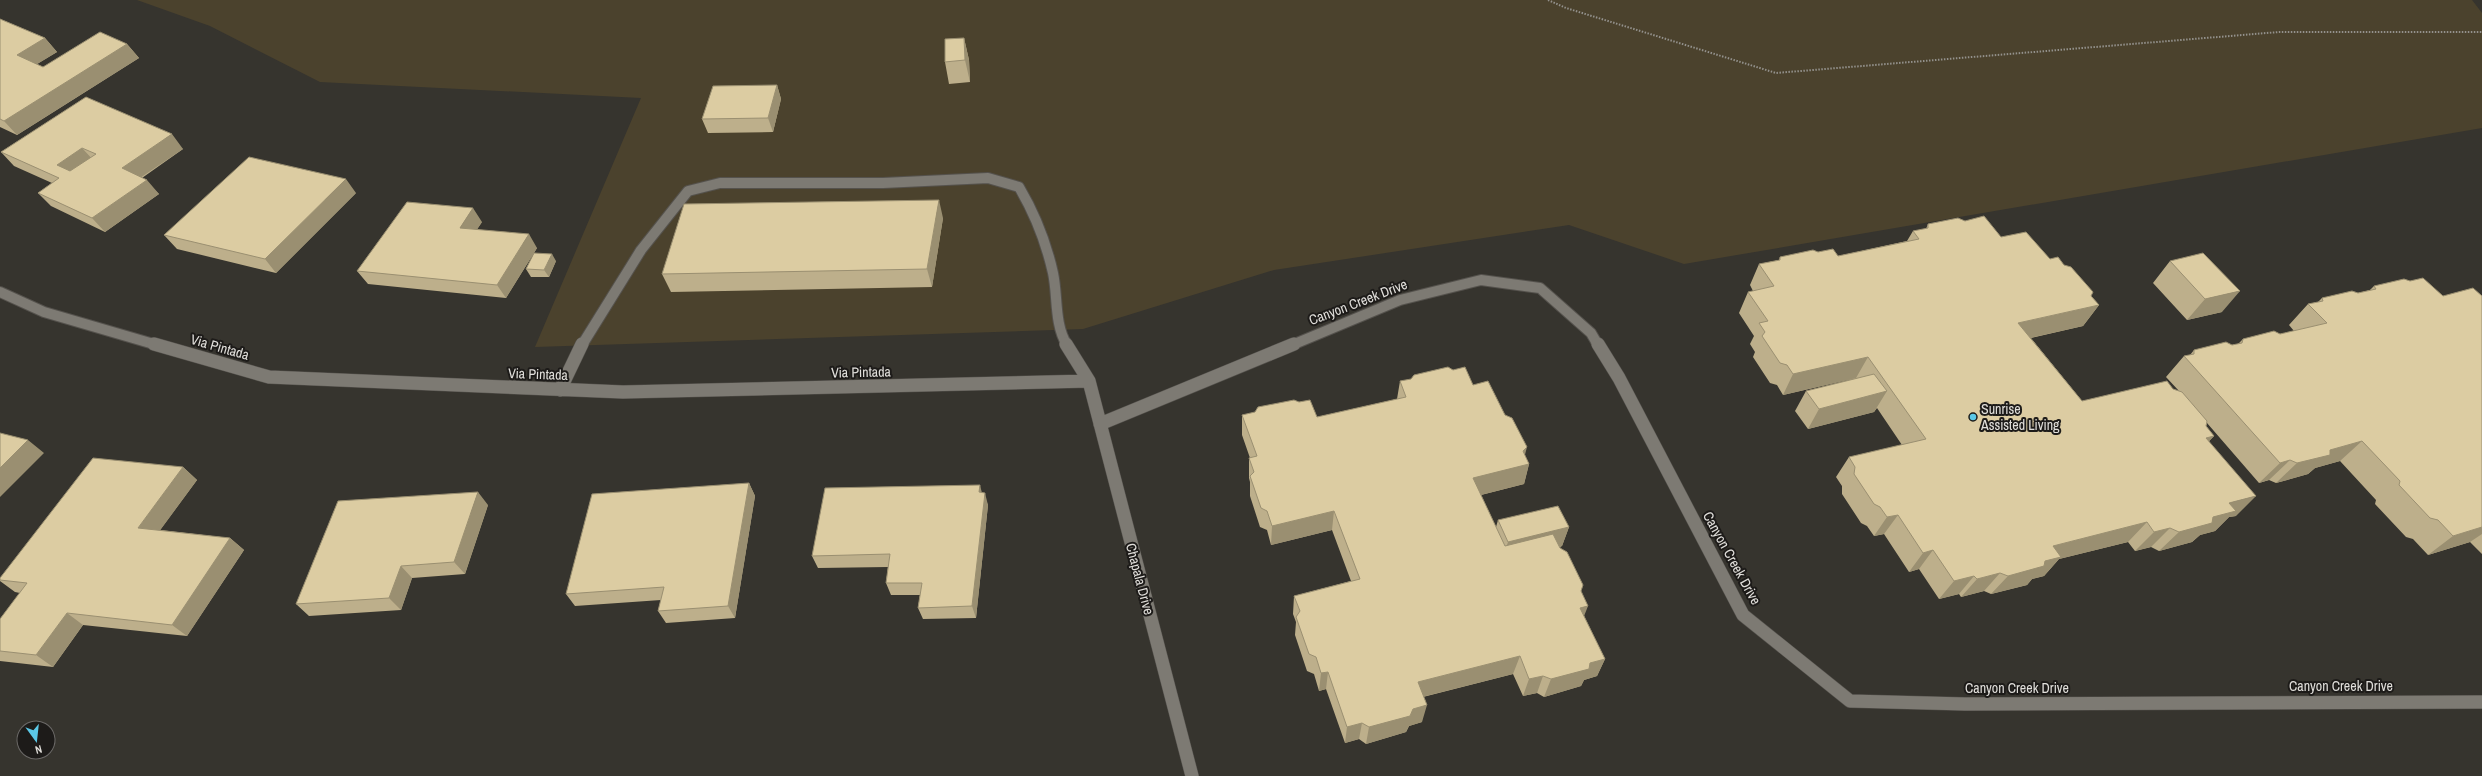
<svg xmlns="http://www.w3.org/2000/svg" width="2482" height="776" font-family="'Archivo Narrow',sans-serif">
<style>
.green{fill:#4b422d}
.lines{fill:none;stroke-linecap:round;stroke-linejoin:round}
.minor-far1-casing{stroke:#55524d;stroke-width:12}
.minor-casing{stroke:#55524d;stroke-width:14}
.path{stroke:#93918c;stroke-width:2;stroke-dasharray:1.5 1.5;stroke-linecap:butt}
.minor-far1{stroke:#7d7a73;stroke-width:10}
.minor{stroke:#7d7a73;stroke-width:13}
.wall{fill:#bdaf8b}
.shaded-wall{fill:#9a8f71}
.building{fill:#dccca2;stroke:#9a8f71;fill-rule:evenodd}
.poi-dot{fill:#5bc8e7;stroke:#1d1b19;stroke-width:1.5}
.labels{text-anchor:middle;stroke-width:4;stroke-linejoin:round;paint-order:stroke}
.street-label{font-size:14px;fill:#e1dfdb;stroke:#1d1b19}
.poi-label{font-size:14px;fill:#e1dfdb;stroke:#1d1b19;text-anchor:start}
</style>
<rect width="100%" height="100%" fill="#36342e"/>
<path class="green" d="M137,0H2472L2482,13V128L1684,264L1569,225L1274,270L1083,329L535,347L641,98L320,82L210,26Z"/>
<g class="lines">
<defs>
<path id="minor-far1" d="M0,292L44,312L157,345
M582,345L641,250L688,191L720,183H883L988,178L1019,187C1035,214 1046,242 1053,273C1058,296 1054,324 1067,345
M1292,345L1400,300L1481,280L1540,288L1591,333L1598,345"/>
<path id="minor" d="M154,344L269,377L623,392L1089,381
M1066,344L1089,381L1192,776
M1598,344L1619,378L1743,615L1850,701L1965,704L2482,702
M560,390L582,344
M1100,424L1294,344"/>
</defs>
<use href="#minor-far1" class="minor-far1-casing"/>
<use href="#minor" class="minor-casing"/>
<path class="path" d="M1548,0L1566,8L1776,73L2279,32H2482"/>
<use href="#minor-far1" class="minor-far1"/>
<use href="#minor" class="minor"/>
</g>
<path class="wall" d="M0,19L45,38L57,52L37,64L43,67L127,44L139,58L17,135L0,127Z
M964,38L969,60L970,82L949,84L945,62Z
M777,85L781,99L773,132L708,133L702,119Z
M86,97L183,149L142,178L159,194L105,232L51,206L38,193L52,183L14,166L1,152Z
M356,193L276,273L177,249L164,235Z
M943,218L932,287L671,292L662,274Z
M482,222L477,229L537,248L506,298L368,284L357,271Z
M1928,224L2001,237L2050,259L2091,296L2099,305L2083,326L2031,338L2082,401L2173,389L2179,391L2166,377L2184,356L2190,355L2194,350L2232,345L2238,344L2243,339L2280,334L2294,331L2289,325L2308,304L2318,302L2322,298L2358,293L2370,290L2374,286L2443,296H2482V554L2470,542L2428,555L2413,539L2406,537L2375,504L2376,500L2340,461L2315,468L2308,474L2276,483L2269,480L2259,483L2207,423L2206,426L2214,436L2209,441L2236,516L2229,517L2215,531L2200,535L2192,542L2159,551L2151,547L2135,551L2128,542L2059,559L2044,576L2032,579L2027,585L1991,594L1984,591L1961,597L1959,594L1939,599L1919,569L1909,572L1884,534L1874,536L1867,526L1861,523L1842,494V486L1836,477L1849,457L1902,445L1877,408L1874,412L1808,429L1795,411L1806,391L1856,378L1783,395L1777,385L1770,383L1753,357L1755,352L1750,344L1754,336L1739,313L1748,292L1753,291L1750,285L1759,264L1779,260L1780,257L1818,252L1838,256L1907,241L1913,231L1926,229Z
M556,261L549,277H531L526,269Z
M2170,261L2222,312L2187,320L2153,283Z
M1400,381L1473,385L1505,415L1529,464L1524,484L1481,495L1496,527L1498,520L1569,527L1562,546L1560,547L1581,591L1584,616L1605,659L1597,676L1584,680L1581,686L1544,697L1537,693L1523,696L1513,674L1423,697L1422,722L1409,726L1406,732L1366,744L1359,739L1345,743L1326,689L1319,691L1314,674L1307,671L1295,635L1296,622L1293,614L1294,596L1351,581L1332,530L1271,545L1267,530L1260,527L1250,496V482L1249,478V458H1250L1242,435V415L1317,417L1397,399Z
M183,467L197,480L160,530L230,538L244,550L187,636L83,625L53,667L0,661V619L20,593L15,592L0,581V578Z
M749,483L755,496L735,618L666,623L658,611L661,600L575,606L566,594Z
M982,493L988,505L976,618L923,619L918,608L920,595H891L886,583L888,567L818,568L812,556Z
M488,505L465,574L412,578L401,610L309,616L296,604Z"/>
<path class="shaded-wall" d="M45,38L57,52L29,69L17,55Z
M964,38L969,60L970,82L965,60Z
M127,44L139,58L17,135L4,121Z
M777,85L781,99L773,132L768,118Z
M172,134L183,149L134,182L122,168Z
M82,148L95,162L70,179L57,165Z
M346,179L356,193L276,273L265,259Z
M147,180L159,194L105,232L92,218Z
M939,200L943,218L932,287L927,269Z
M473,208L482,222L469,242L460,228Z
M529,234L537,248L506,298L497,285Z
M552,254L556,261L549,277L544,270Z
M2240,291L2222,312L2187,320L2205,299Z
M2099,305L2083,326L2004,344L2018,323Z
M1868,357L1856,378L1783,395L1793,374Z
M1887,391L1874,412L1808,429L1819,409Z
M2214,436L2195,456L2206,438Z
M28,440L44,453L0,497V468Z
M2362,441L2340,461L2315,468L2308,474L2276,483L2297,463L2330,450Z
M1527,447L1522,466L1529,464L1524,484L1469,498L1473,478L1523,451Z
M2290,460L2269,480L2259,483L2280,463Z
M183,467L197,480L153,540L138,528Z
M749,483L755,496L735,618L728,606Z
M980,485L983,497L979,492Z
M478,492L488,505L465,574L454,562Z
M985,493L988,505L976,618L972,606Z
M2256,496L2236,516L2229,517L2215,531L2200,535L2192,542L2159,551L2179,532L2229,503Z
M1334,511L1332,530L1271,545L1272,526Z
M1898,515L1884,534L1874,536L1887,517Z
M2147,522L2128,542L2059,559L2044,576L2032,579L2027,585L1991,594L2008,576L2053,546Z
M1569,527L1562,546L1502,561L1508,542Z
M2482,527V534L2470,542L2428,555L2453,536Z
M2170,528L2151,547L2135,551L2154,532Z
M230,538L244,550L187,636L172,625Z
M1933,550L1919,569L1909,572L1923,553Z
M401,566L412,578L401,610L389,598Z
M2000,573L1984,591L1961,597L1977,579Z
M1974,576L1959,594L1939,599L1954,581Z
M1588,606L1581,624L1580,608Z
M67,613L83,625L53,667L36,655Z
M1520,656L1513,674L1414,699L1418,682Z
M1605,659L1597,676L1584,680L1581,686L1544,697L1551,679L1590,663Z
M1328,672L1326,689L1319,691L1321,673Z
M1543,676L1537,693L1523,696L1529,679Z
M1427,705L1422,722L1409,726L1406,732L1366,744L1369,727L1413,709Z
M1362,723L1359,739L1345,743L1347,727Z"/>
<path class="building" d="M0,19L45,38L17,55L43,67L100,32L127,44L4,121L0,119Z
M964,38L965,60L945,62V39Z
M777,85L768,118L702,119L713,86Z
M86,97L172,134L122,168L147,180L92,218L38,193L59,178L1,152ZM82,148L96,154L70,171L57,165Z
M249,157L346,179L265,259L164,235Z
M939,200L927,269L662,274L684,204Z
M407,202L473,208L460,228L529,234L497,285L357,271Z
M1984,216L2001,237L2026,232L2050,259L2058,257L2064,265L2071,267L2093,292L2091,296L2099,305L2018,323L2082,401L2167,381L2173,389L2182,392L2207,421L2206,426L2214,436L2206,438L2256,496L2229,503L2236,511L2213,517L2212,523L2179,532L2170,528L2154,532L2147,522L2053,546L2061,557L2045,561L2044,566L2008,576L2000,573L1977,579L1974,576L1954,581L1933,550L1923,553L1898,515L1887,517L1880,507L1874,504L1854,474L1855,467L1849,457L1926,439L1868,357L1793,374L1787,365L1780,363L1762,336L1765,332L1759,323L1768,321L1748,292L1774,286L1759,264L1780,260V257L1813,250L1818,252L1833,249L1838,256L1919,239L1913,231L1928,228V224L1958,218L1965,221Z
M534,253L552,254L544,270L526,269Z
M2203,253L2240,291L2205,299L2170,261Z
M2423,278L2443,296L2473,288L2482,296V527L2453,536L2438,520L2430,518L2399,485L2400,481L2362,441L2330,450V455L2297,463L2290,460L2280,463L2184,356L2194,354V350L2226,342L2232,345L2242,343L2243,339L2274,331L2280,334L2327,323L2308,304L2323,301L2322,298L2352,291L2358,293L2376,289L2374,286L2404,279L2410,281Z
M1448,367L1453,370L1465,367L1473,385L1488,381L1505,415L1512,418L1527,447L1523,451L1529,464L1473,478L1505,546L1553,534L1560,548L1567,552L1583,585L1581,591L1588,606L1580,608L1605,659L1590,663L1589,669L1551,679L1543,676L1529,679L1520,656L1418,682L1427,705L1413,709L1410,716L1369,727L1362,723L1347,727L1328,672L1321,673L1316,657L1309,654L1296,617L1300,611L1294,596L1360,579L1334,511L1272,526L1267,511L1261,508L1250,476L1254,472L1249,458L1257,456L1242,415L1255,412L1258,407L1294,400L1299,402L1310,400L1317,417L1406,397L1400,381L1411,379L1414,375Z
M1874,374L1887,391L1819,409L1806,391Z
M0,433L28,440L0,468Z
M93,458L183,467L138,528L230,538L172,625L67,613L36,655L0,651V619L27,583L0,580V578Z
M749,483L728,606L658,611L664,587L566,594L592,494Z
M980,485L979,492L985,493L972,606L918,608L922,583H886L890,554L812,556L825,488Z
M478,492L454,562L401,566L389,598L296,604L338,501Z
M1558,506L1569,527L1508,542L1498,520Z"/>
<circle class="poi-dot" cx="1973" cy="417" r="4"/>
<g class="labels">
<g class="street-label">
<text transform="translate(1358 302) rotate(-21)" y="5">Canyon Creek Drive</text>
<text transform="translate(220 347) rotate(16)" y="5">Via Pintada</text>
<text transform="translate(861 372) rotate(-1)" y="5">Via Pintada</text>
<text transform="translate(538 374) rotate(2)" y="5">Via Pintada</text>
<text transform="translate(1732 558) rotate(61)" y="5">Canyon Creek Drive</text>
<text transform="translate(1140 579) rotate(75)" y="5">Chapala Drive</text>
<text x="2341" y="691">Canyon Creek Drive</text>
<text x="2017" y="693">Canyon Creek Drive</text>
</g>
<g class="poi-label">
<text x="1981" y="414">Sunrise<tspan x="1981" dy="16">Assisted Living</tspan></text>
</g>
</g>
<g transform="translate(36 740) rotate(165)"><circle r="19" fill="#1d1b19" stroke="#6b6967"/>
<path d="M0-3L7 15L0 10L-7 15Z" fill="#5bc8e7"/>
<text y="-6" font-size="11" font-weight="bold" text-anchor="middle" fill="#e1dfdb">N</text>
</g>
</svg>
